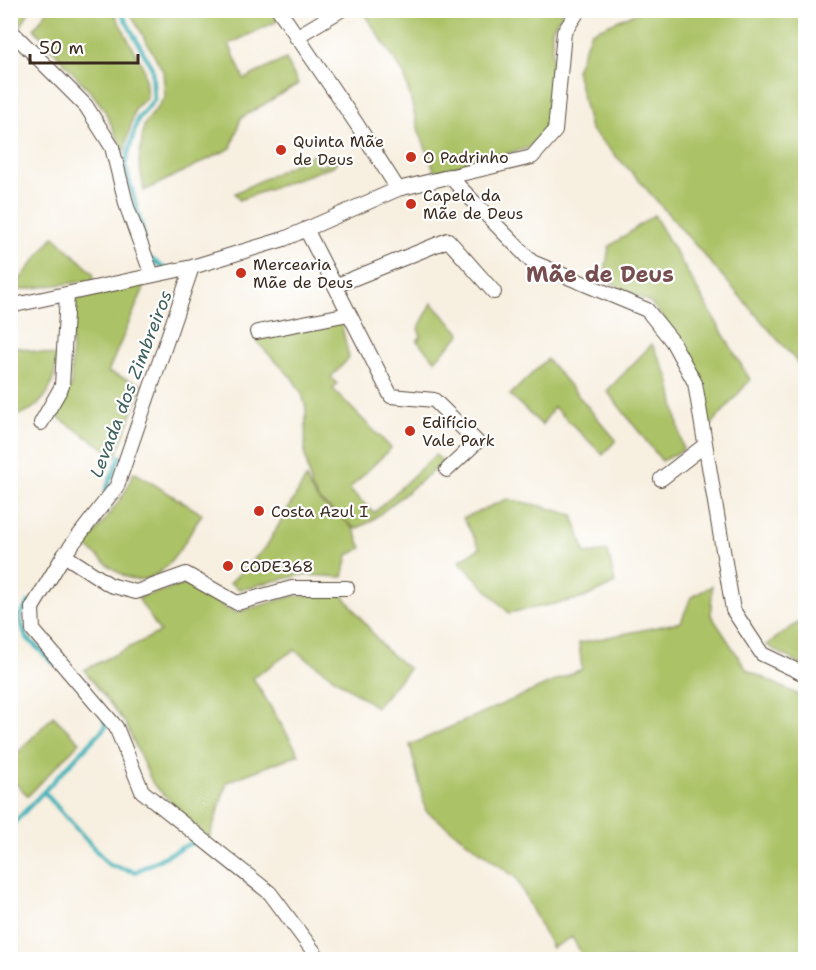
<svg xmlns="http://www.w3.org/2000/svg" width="816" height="970" font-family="'Shantell Sans',sans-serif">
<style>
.green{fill:#acc266;stroke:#747642;stroke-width:1.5}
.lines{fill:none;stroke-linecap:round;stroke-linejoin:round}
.stream{stroke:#43b3ba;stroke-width:4.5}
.street-casing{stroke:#57483b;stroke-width:16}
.street{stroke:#fff;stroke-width:14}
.poi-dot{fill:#c8321e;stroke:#fff;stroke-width:2}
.labels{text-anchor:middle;stroke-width:4.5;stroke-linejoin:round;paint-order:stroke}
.poi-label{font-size:16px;fill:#3b2a1e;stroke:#fff;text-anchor:start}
.water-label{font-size:18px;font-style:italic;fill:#3e615c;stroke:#fff}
.district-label{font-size:22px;font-weight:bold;fill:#764e50;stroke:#fff}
</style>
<rect width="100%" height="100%" fill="#fff"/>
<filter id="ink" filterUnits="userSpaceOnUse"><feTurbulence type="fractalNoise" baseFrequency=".0167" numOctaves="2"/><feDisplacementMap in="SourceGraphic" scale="12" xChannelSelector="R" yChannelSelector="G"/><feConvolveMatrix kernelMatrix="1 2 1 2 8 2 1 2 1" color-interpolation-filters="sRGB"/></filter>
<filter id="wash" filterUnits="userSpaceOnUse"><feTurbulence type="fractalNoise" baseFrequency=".008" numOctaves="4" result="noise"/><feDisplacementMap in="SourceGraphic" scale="24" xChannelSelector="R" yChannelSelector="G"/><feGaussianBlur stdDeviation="1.35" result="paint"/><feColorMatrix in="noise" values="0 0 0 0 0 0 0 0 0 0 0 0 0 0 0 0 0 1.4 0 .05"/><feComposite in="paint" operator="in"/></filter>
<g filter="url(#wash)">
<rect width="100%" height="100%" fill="#f7efe0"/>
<path class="green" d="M48,10L113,11L144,69L147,97L135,109L124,152L104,109L94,96L34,29Z
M11,11H29L18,32L11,23Z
M129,11H273L278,21L229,44L244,79L286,59L298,84L241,118L231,148L144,191L139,161L144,125L165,97L163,71Z
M368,11H564L552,29V91L548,127L528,148L435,172L419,131L404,74L364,13Z
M640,11H805V371L636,177L590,129L576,70L591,32Z
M314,154L319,167L344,156L333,166L239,200L235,193Z
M654,215L750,380L708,429L701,380L674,332L651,303L604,279L609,247Z
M54,236L93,273L94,280L11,291Z
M146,283L108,372L143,385L116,456L53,414L71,387L73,300Z
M432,303L461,334L435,360L417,341L421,336L418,329Z
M341,322L349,358L331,377L337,384L333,389L391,448L349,489L374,513L435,455L444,462L371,521L356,529L319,500L312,489L305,455L306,408L302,394L292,378L255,340Z
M652,344L669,378L683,450L662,461L607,391Z
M12,346L56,356C56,388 43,410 11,417L10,349Z
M547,359L616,440L603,455L554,407L542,425L510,395Z
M134,472L202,514C185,540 161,596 123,575C109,568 97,555 86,546L124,494Z
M306,478C317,512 337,507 354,530C357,535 359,542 362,548L348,555L343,577L302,575L261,584L250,588L239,589L230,583L266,547Z
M507,499L537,505L573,515L585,554L608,551L615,583L584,598L509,613L459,561L480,548L463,518Z
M186,584L235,613L293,596L343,595L385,649L409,669L376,707L294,650L253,678L299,754L227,782L209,839L153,784L125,723L84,670L160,632L138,598Z
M712,586L711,615L747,670L805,698V737L802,738L806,748L805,959H584L572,937L552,948L516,878L426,811L410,745L582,669L579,643L681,622L691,597Z
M805,618V667L766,645Z
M53,716L80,742L28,796L11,779V760Z"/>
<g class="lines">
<path class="stream" d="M120,10L152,68L154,100L138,119L125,165L144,235
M150,258L165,269
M105,492L120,456
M29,602L19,617L26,637L53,663
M44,792L108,864L135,872L197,840
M10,827L107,725L104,721"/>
</g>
</g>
<g filter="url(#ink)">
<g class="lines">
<defs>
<path id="street" d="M279,10L356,123L398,189
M10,30L86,106L112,147L127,207L152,275
M296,37L341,10
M449,176L532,262L647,310L672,341L695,383L733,610L762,654L806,675
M306,229L391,396L434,400L477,442L447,470
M192,267L117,486L64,555L32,608L33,630L116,727L142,791L270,893L320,960
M335,286L448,240L494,292
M10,306L192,267L284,239L398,189L532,157L555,131L564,32L579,10
M257,332L349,314
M41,423L62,386L67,295
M661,479L705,445
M64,555L110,585L136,592L186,574L237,603L292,588H347"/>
</defs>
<use href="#street" class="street-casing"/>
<use href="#street" class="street"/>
</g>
</g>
<g class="poi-dot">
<circle cx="281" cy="150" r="6"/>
<circle cx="411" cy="157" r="6"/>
<circle cx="411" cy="204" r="6"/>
<circle cx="241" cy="273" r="6"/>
<circle cx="410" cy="431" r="6"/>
<circle cx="259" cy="511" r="6"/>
<circle cx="228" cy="566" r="6"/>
</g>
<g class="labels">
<g class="poi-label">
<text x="293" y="147">Quinta Mãe<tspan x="293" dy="18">de Deus</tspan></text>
<text x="423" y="163">O Padrinho</text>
<text x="423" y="201">Capela da<tspan x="423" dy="18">Mãe de Deus</tspan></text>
<text x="253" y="270">Mercearia<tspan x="253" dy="18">Mãe de Deus</tspan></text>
<text x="422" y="428">Edifício<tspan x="422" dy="18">Vale Park</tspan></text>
<text x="271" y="517">Costa Azul I</text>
<text x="240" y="572">CODE368</text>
</g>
<g class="water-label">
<text transform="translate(131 384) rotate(-69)" y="6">Levada dos Zimbreiros</text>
</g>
<g class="district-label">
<text x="600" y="282">Mãe de Deus</text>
</g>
</g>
<rect width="816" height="970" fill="none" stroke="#fff" stroke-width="36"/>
<path d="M30 54v9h108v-9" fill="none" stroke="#3b2a1e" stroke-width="3"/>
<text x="39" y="54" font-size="18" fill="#3b2a1e" stroke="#ffffff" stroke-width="4.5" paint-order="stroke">50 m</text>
</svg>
